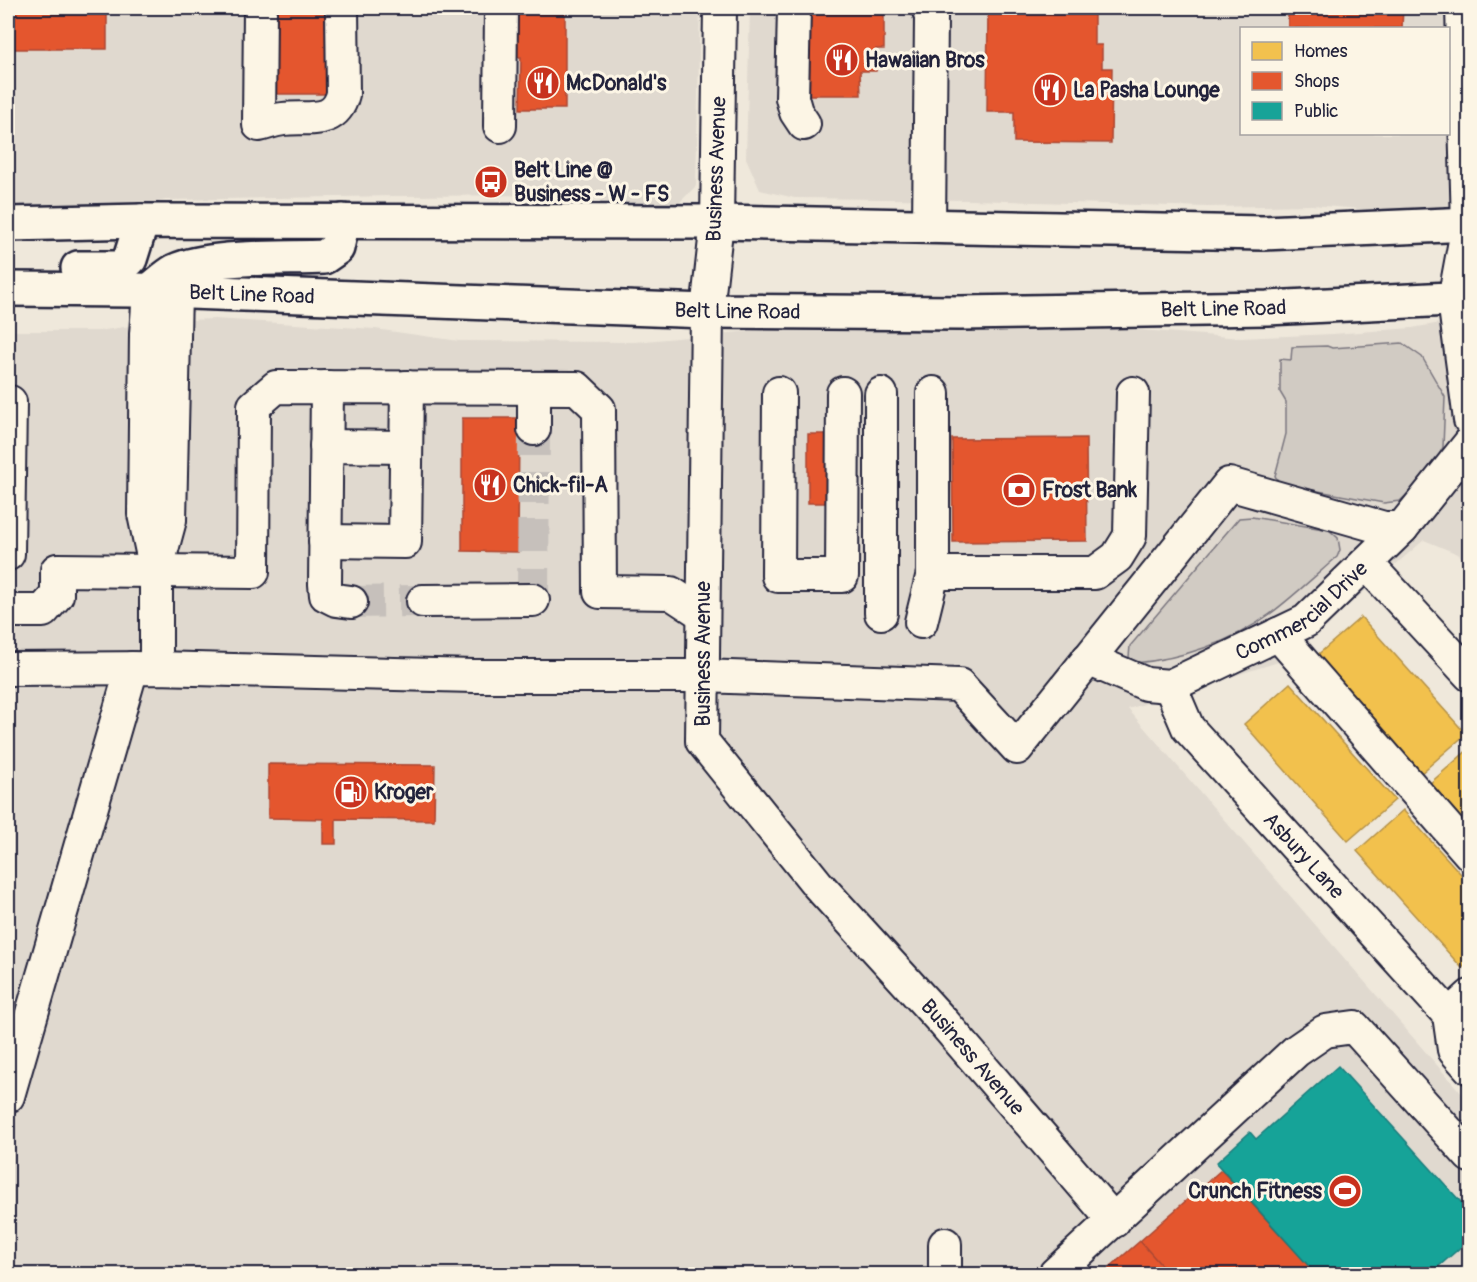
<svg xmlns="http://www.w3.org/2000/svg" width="1477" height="1282" font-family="Pangolin,sans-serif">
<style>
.built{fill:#e0d9cf;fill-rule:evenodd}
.green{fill:#d1cbc3;stroke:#7a767f;stroke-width:1.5}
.homes{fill:#f2c14e;stroke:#b49148;stroke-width:1.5}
.shops{fill:#e4572e;stroke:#aa4732;stroke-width:1.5}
.public{fill:#17a398;stroke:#1a7c7c;stroke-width:1.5}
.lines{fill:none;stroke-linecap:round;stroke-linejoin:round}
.minor-tunnel{stroke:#c6c0bb;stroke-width:32;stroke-dasharray:32 16;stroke-linecap:butt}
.minor-casing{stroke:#22223b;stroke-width:36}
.major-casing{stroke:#22223b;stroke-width:38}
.minor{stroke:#fcf5e5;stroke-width:32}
.major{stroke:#fcf5e5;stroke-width:33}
.labels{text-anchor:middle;stroke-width:6;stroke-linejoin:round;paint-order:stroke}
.poi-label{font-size:21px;font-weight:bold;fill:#22223b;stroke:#fcf5e5;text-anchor:start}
.street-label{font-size:21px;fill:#22223b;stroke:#fcf5e5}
</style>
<rect width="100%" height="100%" fill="#efe8db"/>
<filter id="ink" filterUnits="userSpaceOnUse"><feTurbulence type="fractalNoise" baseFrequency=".0167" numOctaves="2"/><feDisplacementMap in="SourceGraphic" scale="12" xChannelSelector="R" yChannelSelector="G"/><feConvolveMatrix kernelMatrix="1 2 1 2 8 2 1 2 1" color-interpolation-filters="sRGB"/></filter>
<g filter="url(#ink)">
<path class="built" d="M8,8H700L696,186L674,208L625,206L580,195L396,196L166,200L112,213H8Z
M750,8H1469V204L1384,211L1312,205L1208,207L970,200L795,198L760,190L746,158ZM1242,28H1448V134H1242Z
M1469,318V564L1458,554L1424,540L1285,660L1128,709L1469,1102V1274H8V331H99L161,321L215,319L375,329L459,341L635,342L772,329L1141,330L1241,338L1333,334L1412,328Z"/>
<path class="green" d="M1402,343L1422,357L1445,397L1443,447L1432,471L1400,501L1384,503L1280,484L1275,476L1286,434V402L1280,392V359L1291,360L1292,347L1327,346L1332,348Z
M1252,517L1329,530L1338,538L1340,550L1337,557C1315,576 1293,597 1270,614C1232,642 1181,659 1135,663L1129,657L1130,646L1239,518Z"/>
<path class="homes" d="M1361,617L1466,734L1419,775L1314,658Z
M1290,683L1395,800L1348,841L1244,724Z
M1470,748V832L1428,785Z
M1403,810L1470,884V961L1462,968L1357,851Z"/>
<path class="shops" d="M8,8H107V49H8Z
M276,8H332V94H275Z
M513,8H565V109H520L521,57H514Z
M808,8H863V10H884V49H876V71H860L861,95H809Z
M988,8H1094V45H1102V68H1112L1111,143L1014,142V112H987Z
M1288,8H1403L1402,28H1288Z
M462,418H519L518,552L462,551Z
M808,434H831L832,503H808Z
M1086,438L1087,541L953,542L952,439Z
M268,764L435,765L434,820L336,819V844H323V819L268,818Z
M1221,1170L1316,1274H1169L1140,1241Z
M1140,1241L1169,1274H1102Z"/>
<path class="public" d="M1338,1066L1470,1212V1239L1430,1274H1316L1216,1163L1250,1132L1256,1139Z"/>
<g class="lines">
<path class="minor-tunnel" d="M533,600L534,429
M351,602L423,601"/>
<defs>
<g id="minor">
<path d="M260,8L259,125C267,123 275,120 283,119C308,116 335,126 343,94L342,8"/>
<path id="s1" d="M720,8L717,222L707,311L702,741L818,885L944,1023L1114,1221"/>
<path d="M794,8L792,98L796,112L804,124"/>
<path d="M928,8L931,17L929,227"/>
<path d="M1462,8L1468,225L1454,300L1470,420"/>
<path d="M500,126L501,8"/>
<path d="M149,291L146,334L144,514L156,571V668"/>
<path d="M327,387L325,584L326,595L336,600L351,602"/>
<path d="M779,393L778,576H842L843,393"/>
<path d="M933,393V573H1095L1117,557L1130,536L1133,393"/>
<path d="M881,394V613"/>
<path d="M534,429V388"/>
<path d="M326,446L406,447"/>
<path d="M325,541L405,542L407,387"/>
<path d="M8,554L10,402"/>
<path d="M1366,563L1470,675"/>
<path d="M157,568L170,520L175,292"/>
<path d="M423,601L533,600"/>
<path d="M8,611H43L57,595V570L253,572L254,406L276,387L577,388L599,409L600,592L671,593L703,614"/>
<path d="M921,622L933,573"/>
<path d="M1278,634L1470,854"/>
<path id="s2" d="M1088,659L1146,684L1170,686L1306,621L1402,528L1470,443"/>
<path d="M8,669L156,668L474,676H703L959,685L1017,748L1229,484L1384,528H1402"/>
<path id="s3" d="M1170,686L1188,728L1449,1015"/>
<path d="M1470,996L1449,1015L1454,1050L1470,1068"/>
<path d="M8,1096L132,668"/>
<path d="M945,1244V1274"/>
<path d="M1055,1274L1296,1051L1325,1031L1354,1027L1470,1156"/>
</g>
<g id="major">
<path d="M8,224L142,221L717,222L1263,233L1470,224"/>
<path d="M78,268H120L130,259L142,221"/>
<path id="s4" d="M8,289L136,290L707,311L961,313L1267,308L1470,298"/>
<path d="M149,291C157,285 166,276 175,271C210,255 285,259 324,257L337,248L343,221"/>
</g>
</defs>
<use href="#minor" class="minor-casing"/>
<use href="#major" class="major-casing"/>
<use href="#minor" class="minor"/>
<use href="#major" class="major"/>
</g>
</g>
<defs>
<symbol id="restaurant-disc" viewBox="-11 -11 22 22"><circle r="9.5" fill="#c8321e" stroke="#fcf5e5"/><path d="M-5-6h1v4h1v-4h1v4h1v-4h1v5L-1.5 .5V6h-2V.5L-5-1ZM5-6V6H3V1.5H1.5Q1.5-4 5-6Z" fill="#fff"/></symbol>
<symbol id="bus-disc" viewBox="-11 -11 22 22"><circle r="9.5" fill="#c8321e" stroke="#fcf5e5"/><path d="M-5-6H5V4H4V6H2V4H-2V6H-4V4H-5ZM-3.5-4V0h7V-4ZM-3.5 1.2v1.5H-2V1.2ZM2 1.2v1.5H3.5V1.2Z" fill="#fff"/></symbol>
<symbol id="bank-disc" viewBox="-11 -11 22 22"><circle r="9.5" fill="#c8321e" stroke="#fcf5e5"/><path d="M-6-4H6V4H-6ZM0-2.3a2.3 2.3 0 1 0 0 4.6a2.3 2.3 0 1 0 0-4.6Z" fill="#fff"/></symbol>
<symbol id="fuel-disc" viewBox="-11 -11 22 22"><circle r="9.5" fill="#c8321e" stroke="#fcf5e5"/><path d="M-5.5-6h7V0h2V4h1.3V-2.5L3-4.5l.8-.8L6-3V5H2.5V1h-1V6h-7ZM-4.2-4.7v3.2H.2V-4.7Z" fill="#fff"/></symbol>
<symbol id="stadium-disc" viewBox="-11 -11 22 22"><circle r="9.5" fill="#c8321e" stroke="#fcf5e5"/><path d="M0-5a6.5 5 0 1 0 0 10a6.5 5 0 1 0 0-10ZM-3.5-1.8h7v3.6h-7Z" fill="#fff"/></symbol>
</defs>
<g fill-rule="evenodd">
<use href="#restaurant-disc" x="823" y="41" width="38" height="38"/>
<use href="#restaurant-disc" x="524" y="64" width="38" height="38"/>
<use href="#restaurant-disc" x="1031" y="71" width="38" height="38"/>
<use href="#bus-disc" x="472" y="163" width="38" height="38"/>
<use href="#restaurant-disc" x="471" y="466" width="38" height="38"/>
<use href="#bank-disc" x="1000" y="471" width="38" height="38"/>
<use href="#fuel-disc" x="332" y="773" width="38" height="38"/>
<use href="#stadium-disc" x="1326" y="1172" width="38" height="38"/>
</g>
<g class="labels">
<g class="poi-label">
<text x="865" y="67">Hawaiian Bros</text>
<text x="566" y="90">McDonald's</text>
<text x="1073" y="97">La Pasha Lounge</text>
<text x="514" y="177">Belt Line @<tspan x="514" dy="24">Business - W - FS</tspan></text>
<text x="513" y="492">Chick-fil-A</text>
<text x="1042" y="497">Frost Bank</text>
<text x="374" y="799">Kroger</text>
<text x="1322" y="1198" text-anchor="end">Crunch Fitness</text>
</g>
<g class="street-label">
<text transform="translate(716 169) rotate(-88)" y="7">Business Avenue</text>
<text dy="7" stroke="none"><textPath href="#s4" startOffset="244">Belt Line Road</textPath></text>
<text dy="7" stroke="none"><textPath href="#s4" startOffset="1216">Belt Line Road</textPath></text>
<text dy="7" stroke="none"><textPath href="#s4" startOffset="730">Belt Line Road</textPath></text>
<text dy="7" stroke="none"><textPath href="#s2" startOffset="240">Commercial Drive</textPath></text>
<text transform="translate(703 654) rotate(-90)" y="7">Business Avenue</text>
<text dy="7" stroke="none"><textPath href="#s3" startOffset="218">Asbury Lane</textPath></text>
<text dy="7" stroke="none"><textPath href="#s1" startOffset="1150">Business Avenue</textPath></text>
</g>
</g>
<rect width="1477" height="1282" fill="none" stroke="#fcf5e5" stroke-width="30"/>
<rect x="15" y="15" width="1447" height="1252" fill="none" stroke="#22223b" stroke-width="2" filter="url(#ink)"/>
<rect x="1240" y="27" width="210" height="108" fill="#fcf5e5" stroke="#a5a1a1" stroke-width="1.5"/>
<rect x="1252" y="42" width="30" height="18" fill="#f2c14e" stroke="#a5a1a1" stroke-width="1.5"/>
<text x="1294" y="57" font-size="18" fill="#22223b">Homes</text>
<rect x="1252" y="72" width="30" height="18" fill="#e4572e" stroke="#a5a1a1" stroke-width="1.5"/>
<text x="1294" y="87" font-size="18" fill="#22223b">Shops</text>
<rect x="1252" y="102" width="30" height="18" fill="#17a398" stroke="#a5a1a1" stroke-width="1.5"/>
<text x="1294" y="117" font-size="18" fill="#22223b">Public</text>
</svg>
